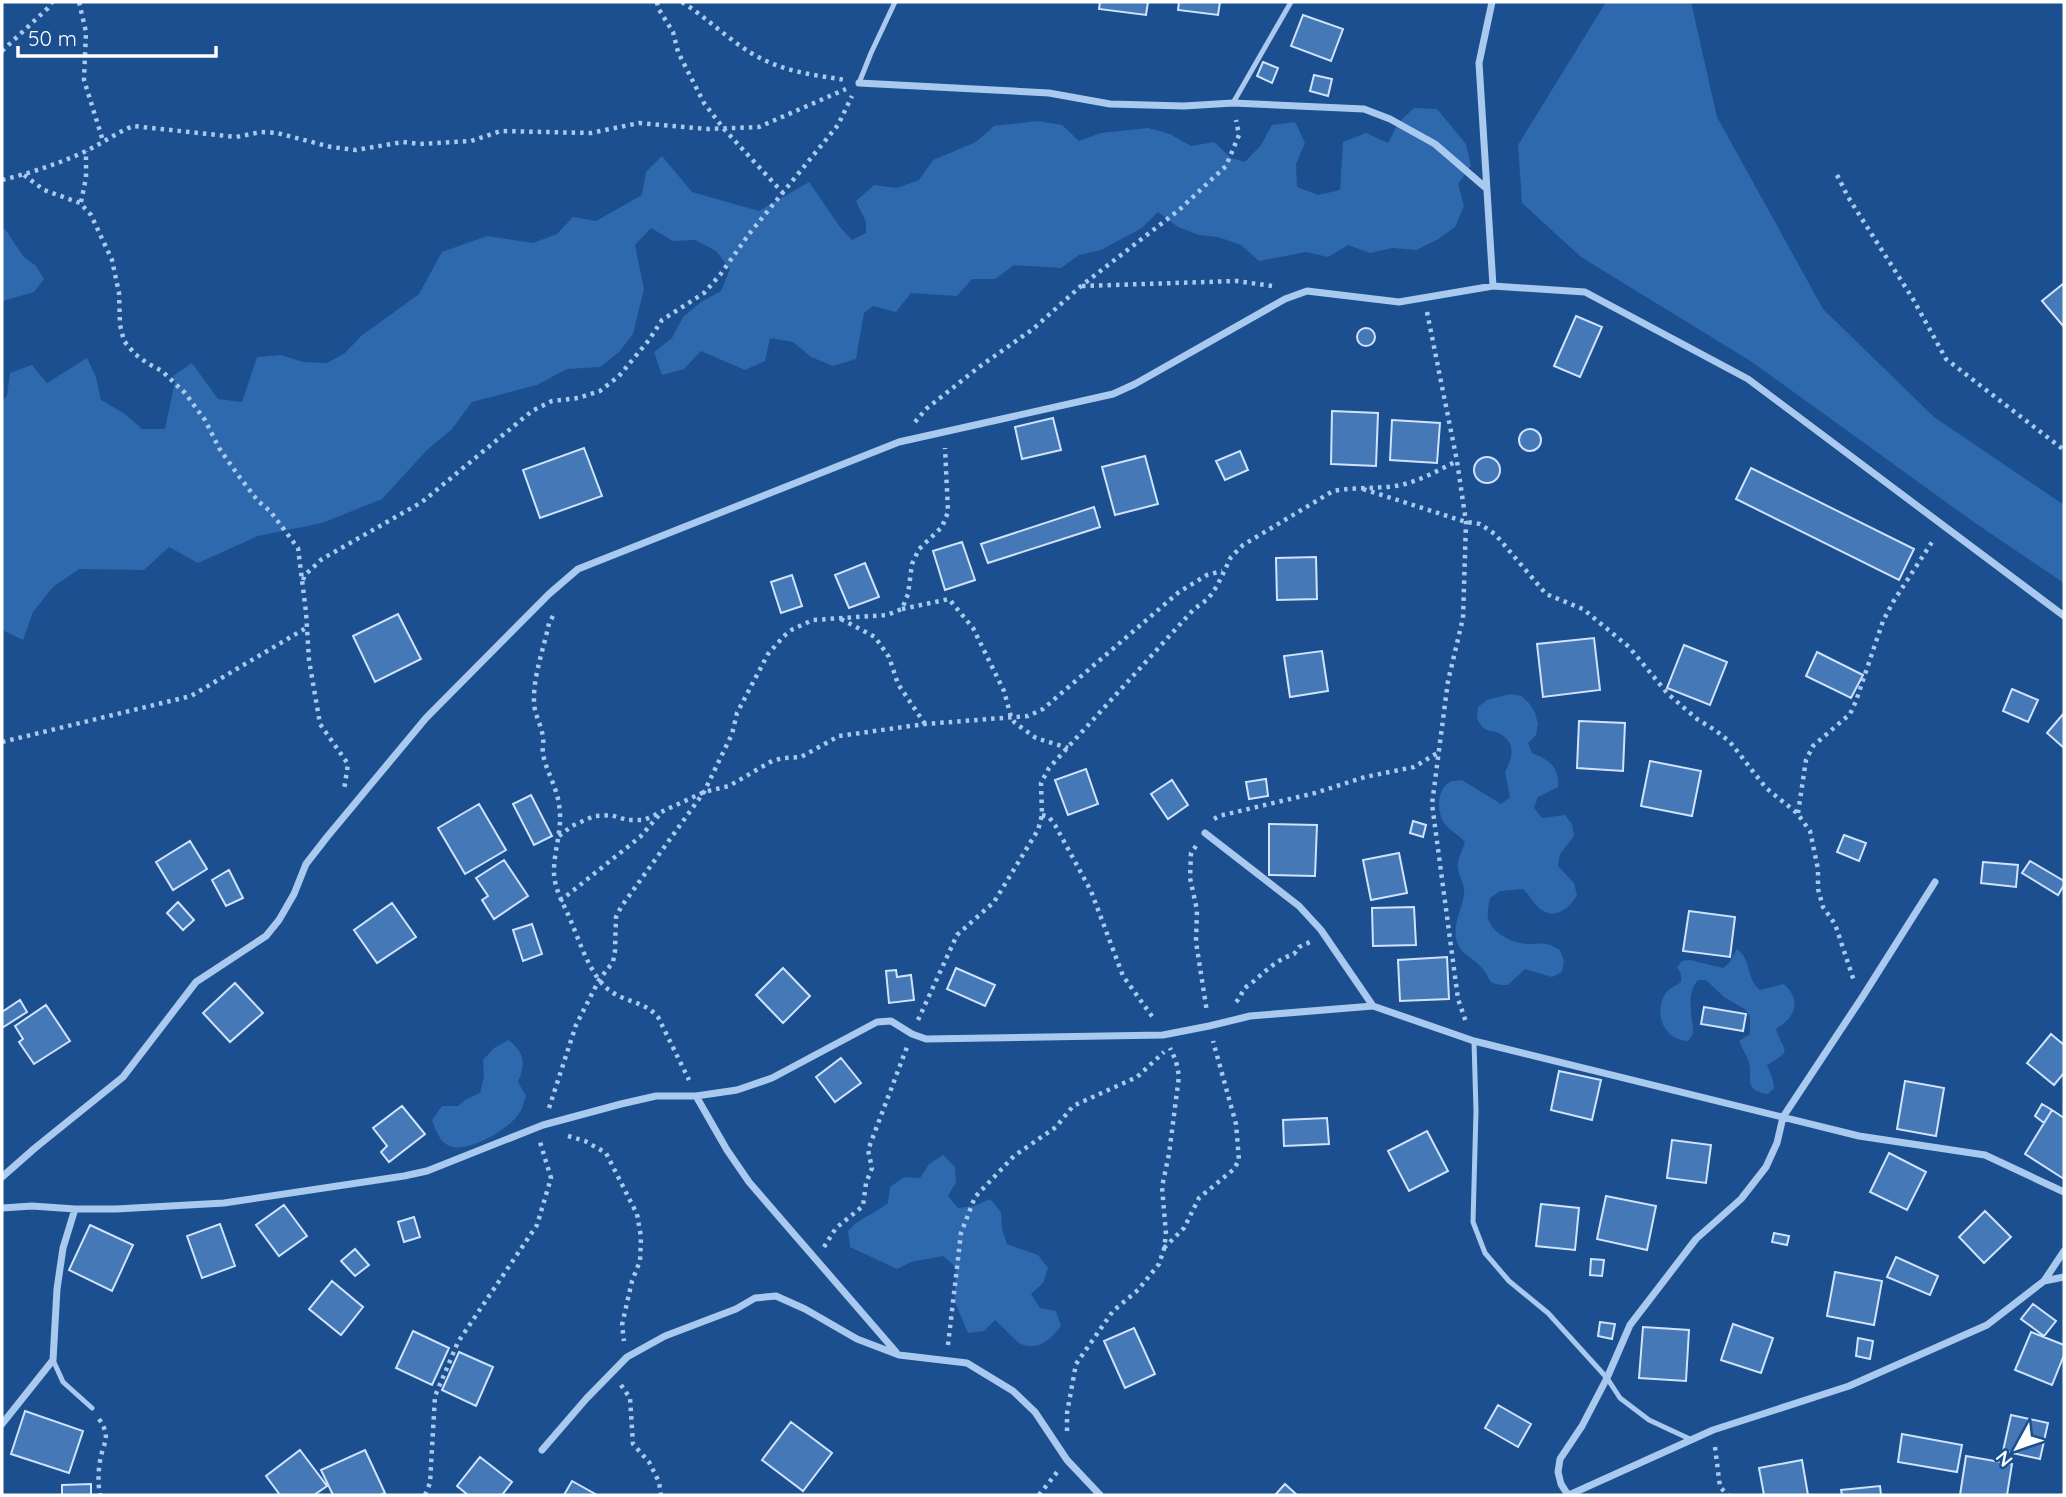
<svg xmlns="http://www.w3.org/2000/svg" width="2066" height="1497" font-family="Quicksand,sans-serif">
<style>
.green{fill:#2e69ad}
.building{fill:#4478b7;stroke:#cfe3fa;stroke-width:2}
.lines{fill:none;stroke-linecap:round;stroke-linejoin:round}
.path{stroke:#a9c9ee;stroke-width:4.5;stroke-dasharray:3.5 5;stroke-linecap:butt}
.service{stroke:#a9c9ee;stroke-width:5}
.minor{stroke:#a9c9ee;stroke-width:7}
</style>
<rect width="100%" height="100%" fill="#1b4f8f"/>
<path class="green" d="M1606,2H1691L1717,117L1823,309L1934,417L2064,505V583L1975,523L1752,362L1581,257L1522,203L1518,145Z
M1414,108L1437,109L1466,144L1471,166L1458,184L1464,206L1455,227L1437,240L1416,250L1392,248L1370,253L1348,245L1328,257L1306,252L1259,261L1241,245L1218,237L1199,235L1178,227L1158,212L1142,228L1101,250L1079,255L1061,268L1014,265L995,279H972L957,296L911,293L896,312L873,306L864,313L856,359L833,366L811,357L793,342L770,338L765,361L745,370L701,351L684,369L662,375L654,352L672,338L683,317L701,302L721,291L730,269L716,251L695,240L673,241L651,228L635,245L644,289L633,334L619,352L600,367L567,369L537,385L472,402L452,429L427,450L382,499L322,523L258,536L198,563L169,547L144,570L79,569L53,587L33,612L23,640L2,630V401L7,396L10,373L32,365L47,383L87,358L96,377L101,400L125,414L142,429H165L175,382L173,376L192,363L218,399L242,402L257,357L281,355L303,362L327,363L345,353L361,336L419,294L442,252L487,236L533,243L557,234L573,217L596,221L642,195L646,172L662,156L692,192L759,211L809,182L840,227L852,240L866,233V222L856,201L874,185L897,188L919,180L933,160L976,142L994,126L1038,121L1062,125L1079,141L1101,133L1148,128L1170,134L1191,146L1214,142L1231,158L1245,162L1261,145L1272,125L1295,122L1305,143L1296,164L1297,187L1318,195L1340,190L1343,142L1366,133L1388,143L1399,122Z
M5,229L23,256L36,266L44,279L34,292L3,301L2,303V230Z
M1510,694L1521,696L1530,704L1535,713L1538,724L1536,735L1528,743L1532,753C1550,760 1559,767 1558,787L1538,797L1534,808L1542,818L1565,815L1572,824L1574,836L1560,854L1558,866L1574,883L1577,895C1569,909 1554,922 1538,907C1533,902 1529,894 1523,889L1500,891L1490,898C1489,905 1486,914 1489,921C1495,935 1513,943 1527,944C1543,944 1545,941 1560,950L1564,961L1562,972L1552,977L1525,969L1508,985C1483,985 1493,978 1480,966C1475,960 1468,957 1463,952C1447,933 1461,914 1464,895C1466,883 1456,874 1458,863C1459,856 1463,849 1465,842C1459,835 1449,830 1444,823C1437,812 1436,789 1450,782C1454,780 1458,781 1462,780L1501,804L1510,797L1505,772C1514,756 1516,740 1496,732C1494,731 1487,731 1485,729C1481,727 1480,723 1477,719L1478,707L1487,700Z
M1737,949C1752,960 1746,979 1760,990L1784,984C1803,1002 1794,1018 1776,1029C1784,1054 1794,1049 1767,1065L1773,1080L1774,1088L1768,1094C1742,1090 1753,1079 1749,1063C1747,1056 1742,1048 1739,1041L1750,1034V1017L1746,1010L1724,997L1706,980H1698C1685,994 1693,1017 1693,1034L1688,1041C1665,1040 1654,1016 1664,996C1667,989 1675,986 1681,982V974L1677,967L1682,961L1690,960L1723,968L1729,963Z
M509,1040C525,1055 526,1062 518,1082L526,1096C524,1101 523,1108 520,1112C511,1128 468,1154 450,1146C439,1142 436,1130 432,1120L442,1106H458L465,1100L480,1093L484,1077L483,1060L494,1048Z
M943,1155L955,1167L956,1182L948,1196L958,1208L974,1206L990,1199L1001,1212L1002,1229L1007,1244L1038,1255L1048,1268L1043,1283L1031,1294L1040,1308L1056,1311L1061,1326C1052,1338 1038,1352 1021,1344C1016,1342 1001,1325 995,1320L984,1331L968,1333L955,1302L956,1267L943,1256L911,1262L897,1269L850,1247L848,1231C862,1216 873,1215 888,1203L890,1187L904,1177L920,1178L929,1164Z"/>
<path class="building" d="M1100,2H1148L1146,15L1099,9Z
M1179,2H1220L1218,15L1178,10Z
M1303,15L1343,29L1331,61L1291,46Z
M1263,62L1278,68L1272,83L1257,76Z
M1314,75L1332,79L1328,96L1310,91Z
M2064,283V327L2042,301Z
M1576,316L1602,327L1580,377L1554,366Z
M1357 337a9 9 0 1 1 18 0a9 9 0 1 1-18 0Z
M1332,411L1378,413L1376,466L1331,464Z
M1053,418L1061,450L1022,459L1015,427Z
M1392,420L1440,423L1437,463L1390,460Z
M1519 440a11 11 0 1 1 22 0a11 11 0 1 1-22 0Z
M584,448L602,496L540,518L523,470Z
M1240,451L1248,470L1225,480L1216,461Z
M1145,456L1158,504L1115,515L1102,467Z
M1474 470a13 13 0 1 1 26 0a13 13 0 1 1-26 0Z
M1751,468L1914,549L1899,580L1736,499Z
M1094,507L1100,527L988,563L981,544Z
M962,542L975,580L945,590L933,551Z
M1316,557L1317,599L1277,600L1276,558Z
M865,563L879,597L849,608L835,575Z
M792,575L802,606L781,613L771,582Z
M398,614L421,659L375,682L353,636Z
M1594,638L1600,690L1543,697L1537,644Z
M1684,645L1727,662L1710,705L1667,688Z
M1322,651L1328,691L1290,697L1284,656Z
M1817,652L1863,675L1851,698L1806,676Z
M2012,689L2038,700L2028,722L2003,711Z
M2064,713V748L2047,733Z
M1579,721L1625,723L1623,771L1577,768Z
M1650,761L1701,771L1692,816L1641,806Z
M1086,769L1098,804L1068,815L1055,780Z
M1266,779L1268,796L1249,799L1246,782Z
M1172,780L1188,805L1168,819L1151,794Z
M531,795L552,836L534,845L513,804Z
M479,804L506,850L465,874L438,828Z
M1413,821L1426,825L1423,837L1410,833Z
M1269,824L1317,825L1315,876L1269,875Z
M1844,835L1866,843L1859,861L1837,852Z
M190,841L207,869L173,890L156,862Z
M1399,853L1407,893L1371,900L1363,860Z
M504,860L528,896L494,919L482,900L488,896L476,878Z
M2030,861L2064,881V885L2058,895L2022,873Z
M1983,862L2018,865L2016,887L1981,883Z
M229,870L243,898L226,906L212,880Z
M178,902L194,920L183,930L167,913Z
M392,903L416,937L377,963L354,930Z
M1414,907L1416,945L1373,946L1372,908Z
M1689,911L1735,917L1730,957L1683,951Z
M532,924L542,954L523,961L513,930Z
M1447,957L1449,999L1400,1001L1398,960Z
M783,968L810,996L783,1023L756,995Z
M956,968L995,985L985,1006L947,989Z
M896,970L897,977L911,975L914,1000L889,1003L886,971Z
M235,983L263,1013L230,1042L203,1013Z
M20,1000L27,1012L2,1028V1012Z
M46,1005L70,1041L34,1064L19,1042L23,1039L15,1026Z
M1704,1007L1746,1014L1743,1031L1701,1024Z
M2051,1034L2064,1045V1073L2054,1085L2027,1063Z
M841,1058L861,1083L835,1102L816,1077Z
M1559,1071L1601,1080L1592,1120L1551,1110Z
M1905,1081L1944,1088L1936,1136L1897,1129Z
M2042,1104L2052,1110L2044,1123L2035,1116Z
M402,1106L425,1134L389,1162L381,1152L387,1146L373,1128Z
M2052,1110L2064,1118V1179L2025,1154Z
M1327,1118L1329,1144L1284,1146L1283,1120Z
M1427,1131L1448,1171L1409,1191L1388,1151Z
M1672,1140L1711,1145L1706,1183L1667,1178Z
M1889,1153L1926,1172L1907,1210L1870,1192Z
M1606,1196L1656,1206L1647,1250L1597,1239Z
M1541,1204L1579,1208L1575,1250L1536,1246Z
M284,1205L307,1236L279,1256L256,1225Z
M1985,1211L2011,1237L1984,1263L1959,1237Z
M414,1217L420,1237L404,1242L398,1222Z
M220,1224L235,1266L202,1278L187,1236Z
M90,1225L133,1245L112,1291L69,1270Z
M1774,1233L1789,1236L1787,1245L1772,1242Z
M355,1249L369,1265L355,1276L341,1261Z
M1896,1257L1938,1276L1930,1295L1887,1277Z
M1591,1259L1604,1260L1602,1276L1590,1275Z
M1835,1272L1882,1281L1874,1325L1827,1316Z
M332,1281L363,1307L341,1335L309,1309Z
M2033,1304L2056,1321L2044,1336L2021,1319Z
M1600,1322L1615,1324L1612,1339L1598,1336Z
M1733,1324L1773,1338L1761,1373L1721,1360Z
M1643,1327L1689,1330L1686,1381L1639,1378Z
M1134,1328L1155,1374L1125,1388L1104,1341Z
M413,1331L449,1348L432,1385L396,1368Z
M2031,1332L2064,1345V1355L2052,1385L2015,1370Z
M1858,1338L1873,1341L1870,1359L1856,1356Z
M459,1352L493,1367L476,1406L442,1390Z
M1498,1405L1531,1424L1518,1447L1485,1428Z
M25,1411L83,1431L69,1473L11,1454Z
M2011,1415L2048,1423L2040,1459L2003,1451Z
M791,1422L832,1453L803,1491L762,1460Z
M1902,1434L1962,1445L1957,1472L1898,1462Z
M300,1450L327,1486L314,1495H280L266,1476Z
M365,1450L385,1493L380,1495H333L321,1470Z
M1966,1456L2012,1464L2007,1495H1960Z
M480,1457L512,1482L502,1495H468L457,1486Z
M1802,1460L1808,1495H1764L1759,1468Z
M572,1481L597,1495H564Z
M91,1484V1495H62V1485Z
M1285,1484L1297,1495H1275Z
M1880,1486L1881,1495H1842L1841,1490Z"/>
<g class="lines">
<path class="path" d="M79,2L86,32L84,80L103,141
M657,2L658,8L673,32L678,52L704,103L724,129L783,193
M682,2C712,21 738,50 771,63C794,73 821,76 845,80
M2,51L48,8L52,2
M24,175L44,190L80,203L91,215L112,260L119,293L120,325L124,341L135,354L147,363L162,371L185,393L205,420L219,448L238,475L258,501L270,511L298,548L306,612L309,660L320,724L348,764L344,790
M1837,175L1848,197L1913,299L1946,359L2064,450
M2,180C30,173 58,164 84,152C101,144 116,133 133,126L236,137L261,132L277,133L331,147L356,150L403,142L420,144L471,141L501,131L591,133L639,123L708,129L759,127L846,89
M81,202L86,178V151
M1082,286L1237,281L1272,286
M1427,312L1457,461L1466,522L1463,618L1448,681L1432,804L1458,999L1466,1022
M915,422L926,409L979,367L1033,329L1081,286L1179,210L1226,166L1239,135L1236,120
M1363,489L1466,522L1480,524L1495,534L1546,594L1583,609L1629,647L1668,694L1697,719L1715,730L1730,742L1766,788L1797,813L1810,831L1818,869V889L1823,907L1835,924L1854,981
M303,580L305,575L322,559L422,502L532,411L552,401L578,398L600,391L619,376L649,340L662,320L704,293L720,275L749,234L838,125L852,96
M902,609L949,599L973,628L1004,691L1011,717L1015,723L1036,738L1068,748
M553,616L549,623C544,648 533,676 534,702C534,714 542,726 543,738C544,743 542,749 543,754C546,771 557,787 559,805C563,826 555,847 554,868C553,888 563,902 570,919C579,940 586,963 600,981C618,1004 642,998 658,1017L689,1080
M841,619L875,637L889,657L898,684L925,724
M2,742L191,696L306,628
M1798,813L1806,760L1813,746L1850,714L1856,701L1883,621L1893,602L1934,539
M1042,815L1049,817L1055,825L1091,891L1123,976L1154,1019
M1214,819L1219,816L1315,793L1365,777L1414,767L1439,752
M559,836L572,826L594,816L611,815L627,820H644L704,792L729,786L772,761L783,758L801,757L839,736L925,724L1028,716L1043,709L1179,592L1207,575L1222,571
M1196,846L1191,853L1190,878L1197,910L1196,942L1207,1012
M560,901L640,837L660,814
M1236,1002C1241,997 1241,993 1245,988C1247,986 1253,982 1255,980C1267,970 1278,959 1294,954L1299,947L1310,942
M918,1020L957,935L994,902L1038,830L1042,815L1041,783L1049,768L1194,609L1208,599L1217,586L1231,557L1243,545L1333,491C1354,487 1374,489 1395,486C1416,483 1437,471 1457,461
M549,1108L576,1025L599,980L613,962L615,951L616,917L621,907L704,792L732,734L737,713L768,654L784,636L793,629L813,620L887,615L902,609L908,594L912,564L919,549L942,527L948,512L945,448
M568,1136L585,1141L606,1153L637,1214L641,1237L640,1261L632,1281L622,1325L624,1341
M824,1247L836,1228L863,1206L866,1183L872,1168L868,1150L907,1047
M1164,1248L1184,1228L1199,1198L1234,1169L1239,1160L1236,1124L1213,1041
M948,1345L961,1233L975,1197L1014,1156L1056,1127L1073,1106L1137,1077L1164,1052
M621,1385L630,1398L633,1444L649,1462L659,1482L661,1495
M99,1419C112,1438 103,1442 100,1461C98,1473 98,1484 100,1495
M1067,1431V1413L1076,1364L1113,1311L1138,1290L1159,1264L1164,1249L1166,1234L1162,1187L1169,1154L1179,1076L1176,1061L1170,1048
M1715,1447L1720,1487L1728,1495
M425,1495L430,1483L435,1396L458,1342L537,1225L551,1178L540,1142
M1039,1495L1058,1471"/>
<path class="service" d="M859,83L871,53L895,2
M1233,103L1291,2
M1474,1041L1476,1111L1473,1222L1485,1253L1509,1281L1548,1313L1607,1378L1620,1398L1649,1420L1692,1440
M53,1360L63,1382L92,1408"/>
<path class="minor" d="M1492,2L1479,63L1493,286
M859,83L1049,93L1110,104L1184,106L1233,103L1364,109L1390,119L1435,144L1486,188
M1205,833L1299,906L1321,930L1373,1006L1474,1041L1859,1136L1985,1155L2064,1192
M696,1096L727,1150L749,1182L896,1352
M2,1177L35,1148L123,1077L196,982L266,936L279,920L294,894L306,864L327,837L426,718L549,594L578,569L899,442L1113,394L1135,384L1285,299L1307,291L1399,302L1493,286L1585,292L1748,379L2064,616
M2,1208L32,1206L75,1209H116L224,1203L404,1176L427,1171L543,1125L621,1104L656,1096H696L737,1090L772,1078L877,1022L891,1021L912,1034L926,1039L1163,1035L1209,1026L1250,1016L1373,1006
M2044,1281L2064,1251
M2,1424L53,1360L57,1289L63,1248L75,1209
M542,1450L586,1399L627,1357L665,1336L736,1309L755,1298L776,1296L805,1309L857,1339L899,1355L967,1363L1013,1391L1035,1412L1067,1460L1100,1495
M1568,1495L1561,1484L1558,1472L1560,1459L1582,1426L1607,1378L1630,1325L1696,1239L1741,1199L1766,1167L1777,1143L1783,1117L1863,996L1935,882
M1569,1495L1713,1430L1849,1386L1987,1325L2044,1281L2064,1277"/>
</g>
<rect width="2066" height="1497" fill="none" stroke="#ffffff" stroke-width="7"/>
<g transform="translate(2017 1448) rotate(230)" stroke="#1b4f8f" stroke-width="5" paint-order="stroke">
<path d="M0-5L12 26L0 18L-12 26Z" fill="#ffffff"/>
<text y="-10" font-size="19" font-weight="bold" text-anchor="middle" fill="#ffffff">N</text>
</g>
<path d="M18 46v10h198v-10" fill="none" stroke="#ffffff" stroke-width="3.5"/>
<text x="28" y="46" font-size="21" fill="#ffffff" stroke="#1b4f8f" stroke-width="5" paint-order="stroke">50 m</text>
</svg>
